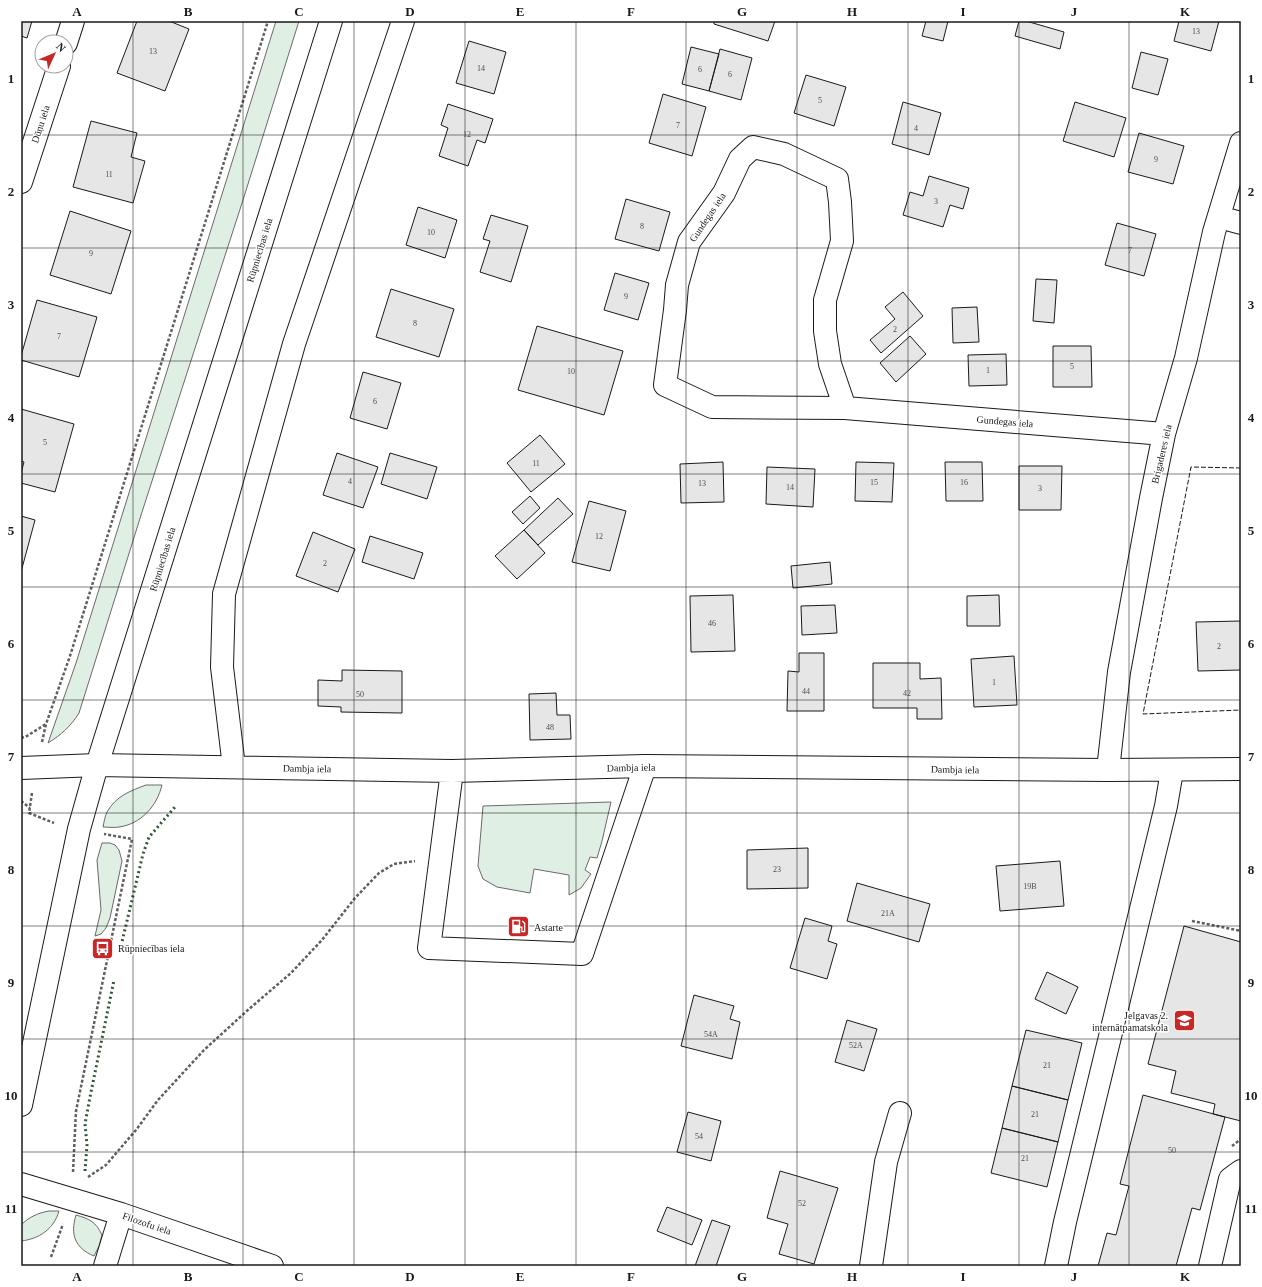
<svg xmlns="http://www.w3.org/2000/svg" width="1262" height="1287" font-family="'Times New Roman',serif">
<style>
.green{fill:#e0efe3;stroke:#6a6a6a}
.building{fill:#e6e6e6;stroke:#1a1a1a}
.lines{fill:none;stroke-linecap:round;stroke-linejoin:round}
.minor-casing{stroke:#1a1a1a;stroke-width:24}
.major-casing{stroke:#1a1a1a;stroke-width:24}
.path{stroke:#5f5f5f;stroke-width:2.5;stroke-dasharray:3 2;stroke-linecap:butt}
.minor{stroke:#fff;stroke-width:22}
.major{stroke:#fff;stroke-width:22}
.hedge{stroke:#2b5a34;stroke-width:3;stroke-dasharray:2 3;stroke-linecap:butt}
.fence{stroke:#1a1a1a;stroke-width:1;stroke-dasharray:5 2;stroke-linecap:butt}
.grid{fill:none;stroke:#1a1a1a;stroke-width:1;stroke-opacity:0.55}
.labels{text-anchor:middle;stroke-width:3;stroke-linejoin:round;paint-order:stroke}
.number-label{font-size:8px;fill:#4d4d4d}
.street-label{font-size:10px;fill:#1a1a1a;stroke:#fff}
.poi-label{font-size:10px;fill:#1a1a1a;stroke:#fff;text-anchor:start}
.neatline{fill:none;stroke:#1a1a1a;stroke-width:1.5}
.grid-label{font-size:13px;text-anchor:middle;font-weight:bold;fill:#1a1a1a}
</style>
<rect width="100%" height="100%" fill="#fff"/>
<path class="green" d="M276,21H299L243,200L142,512L79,713C71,726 61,735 48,743L76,663Z
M146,785H162C157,806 141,824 119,827C114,828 108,827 103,827C104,822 105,816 107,812C116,796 130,791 146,785Z
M611,802L602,841L597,858L590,857L585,870L591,874L581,888L569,895V875L534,869L530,893L497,887L483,879L478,866L483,806Z
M102,843H110L115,845L119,850L122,861L110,918L106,928L101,934L95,936L101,910L97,860Z
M49,1211H59C54,1229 39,1239 21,1241V1225C29,1217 38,1213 49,1211Z
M76,1215C90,1219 96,1222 102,1235L99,1246L94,1256C75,1248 70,1235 76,1215Z"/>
<path class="building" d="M21,21H32L27,38L21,36Z
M137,21H169L189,29L165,91L117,73Z
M714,21H775L768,41L714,24Z
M926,21H948L943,41L922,36Z
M1019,21H1026L1064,32L1060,49L1015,36Z
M1179,21H1219L1211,51L1174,41Z
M469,41L506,52L494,94L456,83Z
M691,47L719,54L709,91L682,84Z
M720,49L752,58L741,100L709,91Z
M1141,52L1168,59L1158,95L1132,88Z
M806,75L846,87L834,126L794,113Z
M663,94L706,107L692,156L649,143Z
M903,102L941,113L929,155L892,144Z
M1075,102L1126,118L1114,157L1063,141Z
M448,104L493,119L485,143L477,140L468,166L439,156L448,128L441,125Z
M91,121L137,133L131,157L145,161L133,203L73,187Z
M1139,133L1184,146L1173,184L1128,172Z
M929,176L969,188L963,209L950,205L943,227L903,215L910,192L923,196Z
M626,199L670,212L659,251L615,239Z
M418,207L457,220L445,258L406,245Z
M70,211L131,231L111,294L50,275Z
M491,215L528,226L511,282L480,272L490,241L483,239Z
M1117,223L1156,234L1144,276L1105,265Z
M615,273L649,283L638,320L604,310Z
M1036,279L1057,280L1054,323L1033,321Z
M391,289L454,309L439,357L376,337Z
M903,292L923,316L881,353L870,340L895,319L885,307Z
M37,300L97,317L79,377L21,360V356Z
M977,307L979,342L953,343L952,308Z
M537,326L623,351L604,415L518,390Z
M910,336L926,354L896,382L880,363Z
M1053,346H1091L1092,387H1053Z
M1006,354L1007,385L969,386L968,355Z
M363,372L401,383L387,429L350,418Z
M21,409L74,424L55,492L21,483V473L24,462L21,461Z
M540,435L565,464L531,492L507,463Z
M337,453L378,467L363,508L323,495Z
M390,453L437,467L427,499L381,484Z
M723,462L724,502L681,503L680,464Z
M856,462L894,463L892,502L855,501Z
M945,462H982L983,501H946Z
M1019,466H1062L1061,510H1019Z
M767,467L815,469L813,507L766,504Z
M530,496L540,508L523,524L512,512Z
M558,498L573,514L538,545L524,530Z
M589,501L626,511L610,571L572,562Z
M21,516L35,520L21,572Z
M524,530L545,553L517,579L495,556Z
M313,532L355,549L338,592L296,576Z
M370,536L423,553L414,579L362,562Z
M830,562L832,584L793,588L791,566Z
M733,595L735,651L691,652L690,596Z
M999,595L1000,626H967V596Z
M835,605L837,633L802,635L801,606Z
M1241,621V670L1198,671L1196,622Z
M799,653H824V711H787L788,671L799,672Z
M1014,656L1017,705L974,707L971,659Z
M873,663H920V679L941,678L942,719H917V708H873Z
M342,670L402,671V713L341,712V707L318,706V680L342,681Z
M556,693L557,715H570L571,739L530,740L529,694Z
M808,848V888L747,889V850Z
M1060,861L1064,906L1000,911L996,866Z
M857,883L930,904L919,942L847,921Z
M805,918L832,926L828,941L837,944L827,979L790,968Z
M1184,926L1241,942V1121L1213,1114L1215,1104L1171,1093L1176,1071L1148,1064Z
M1047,972L1078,987L1066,1014L1035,999Z
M694,995L734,1006L730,1019L740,1022L732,1059L681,1046Z
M847,1020L877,1029L864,1071L835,1062Z
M1026,1030L1082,1043L1068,1100L1012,1086Z
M1012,1086L1068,1100L1058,1142L1002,1128Z
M1143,1095L1225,1117L1200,1210L1192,1208L1176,1266H1098L1107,1233L1116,1235L1129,1186L1120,1184Z
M688,1112L721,1121L711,1161L677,1152Z
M1002,1128L1058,1142L1047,1187L991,1173Z
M780,1171L838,1188L814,1264L779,1254L788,1224L767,1218Z
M667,1207L702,1220L692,1245L657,1231Z
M712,1220L730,1226L716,1266H695Z"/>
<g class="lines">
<defs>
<path id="minor" d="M66,43L73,21
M21,182L59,66
M1219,217L1241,223
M845,408L830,364L825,331V300L842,241L840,202L837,179L784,154L753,147L740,159L724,193L689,242L677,285L675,310L665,385L712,407L845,408L1164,434
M234,767L222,667L224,594L294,344L403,21
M21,768L97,765L452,771L645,766L1108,770L1241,769
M1108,770L1119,672L1151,498L1164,434L1186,358L1214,232L1241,143
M452,771L429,948L582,954L645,766
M21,1184L121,1214L272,1266
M105,1266L121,1214
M871,1266L886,1162L900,1113
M1056,1266L1065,1222L1166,806L1172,771
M1210,1266L1230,1179L1241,1171"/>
<path id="major" d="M21,1105L79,829L97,765L331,21"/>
</defs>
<use href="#minor" class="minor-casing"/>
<use href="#major" class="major-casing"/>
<path class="path" d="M21,738L27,736L46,724
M42,742L46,724L70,656L268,21
M32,793L29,813L54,823
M21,801L30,808
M1192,921L1241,931
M1232,1146L1241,1139
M73,1172L76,1111L132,839L104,834
M88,1177L106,1165L136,1130L158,1100L204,1050L249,1009L291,973L322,940L355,898L379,873L394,864L415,861
M51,1257L63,1224"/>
<use href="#minor" class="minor"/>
<use href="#major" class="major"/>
<path class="hedge" d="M121,946L143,854L149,837L175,807
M85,1171L87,1145L85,1124L90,1097L114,980"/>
<path class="fence" d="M1241,468L1191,467L1143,714L1241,710"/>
</g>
<path class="grid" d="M133,21V1266M243,21V1266M354,21V1266M465,21V1266M576,21V1266M686,21V1266M797,21V1266M908,21V1266M1019,21V1266M1129,21V1266M21,135H1241M21,248H1241M21,361H1241M21,474H1241M21,587H1241M21,700H1241M21,813H1241M21,926H1241M21,1039H1241M21,1152H1241"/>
<defs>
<symbol id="fuel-square" viewBox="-11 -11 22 22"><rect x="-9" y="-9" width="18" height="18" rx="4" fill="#c62828" stroke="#fff"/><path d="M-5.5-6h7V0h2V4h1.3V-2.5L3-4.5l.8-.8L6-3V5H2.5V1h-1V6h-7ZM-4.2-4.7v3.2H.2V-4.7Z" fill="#fff"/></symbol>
<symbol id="bus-square" viewBox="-11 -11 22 22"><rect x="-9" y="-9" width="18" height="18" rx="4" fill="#c62828" stroke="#fff"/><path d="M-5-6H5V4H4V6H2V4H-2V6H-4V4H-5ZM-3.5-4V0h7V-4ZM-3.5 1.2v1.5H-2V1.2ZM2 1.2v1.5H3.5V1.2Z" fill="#fff"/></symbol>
<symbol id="school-square" viewBox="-11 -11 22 22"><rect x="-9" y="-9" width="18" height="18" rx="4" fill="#c62828" stroke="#fff"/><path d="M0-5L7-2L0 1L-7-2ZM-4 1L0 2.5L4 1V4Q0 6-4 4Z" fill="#fff"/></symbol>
</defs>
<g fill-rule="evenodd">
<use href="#fuel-square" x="506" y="914" width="25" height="25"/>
<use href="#bus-square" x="90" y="936" width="25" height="25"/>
<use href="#school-square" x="1172" y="1008" width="25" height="25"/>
</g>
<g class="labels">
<g class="number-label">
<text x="1196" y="34">13</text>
<text x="153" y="54">13</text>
<text x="481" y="71">14</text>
<text x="700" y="72">6</text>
<text x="730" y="77">6</text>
<text x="820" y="103">5</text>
<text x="678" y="128">7</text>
<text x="916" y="131">4</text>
<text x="467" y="137">12</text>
<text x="1156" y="162">9</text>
<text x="109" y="177">11</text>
<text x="936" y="204">3</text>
<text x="642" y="229">8</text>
<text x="431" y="235">10</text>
<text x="1130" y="253">7</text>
<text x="91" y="256">9</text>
<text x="626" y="299">9</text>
<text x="415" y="326">8</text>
<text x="895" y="332">2</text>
<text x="59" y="339">7</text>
<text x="1072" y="369">5</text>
<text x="988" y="373">1</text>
<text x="571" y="374">10</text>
<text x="375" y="404">6</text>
<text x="45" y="445">5</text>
<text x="536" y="466">11</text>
<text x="350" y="484">4</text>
<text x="874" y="485">15</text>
<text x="964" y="485">16</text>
<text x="702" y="486">13</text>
<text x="790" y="490">14</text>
<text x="1040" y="491">3</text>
<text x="599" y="539">12</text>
<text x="325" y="566">2</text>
<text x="712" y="626">46</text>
<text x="1219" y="649">2</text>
<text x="994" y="685">1</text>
<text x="806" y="694">44</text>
<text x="907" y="696">42</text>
<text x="360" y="697">50</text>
<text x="550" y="730">48</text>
<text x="777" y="872">23</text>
<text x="1030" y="889">19B</text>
<text x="888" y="916">21A</text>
<text x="711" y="1037">54A</text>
<text x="856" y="1048">52A</text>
<text x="1047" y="1068">21</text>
<text x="1035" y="1117">21</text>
<text x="699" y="1139">54</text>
<text x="1172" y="1153">50</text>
<text x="1025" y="1161">21</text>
<text x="802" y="1206">52</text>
</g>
<g class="street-label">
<text transform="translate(40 124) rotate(-72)" y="4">Dūņu iela</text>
<text transform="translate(707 217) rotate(-56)" y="4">Gundegas iela</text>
<text transform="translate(259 250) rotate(-73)" y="4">Rūpniecības iela</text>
<text transform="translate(1005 421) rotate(5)" y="4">Gundegas iela</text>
<text transform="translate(1161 454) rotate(-77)" y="4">Brigaderes iela</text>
<text transform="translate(162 559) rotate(-73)" y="4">Rūpniecības iela</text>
<text transform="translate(631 767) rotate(-1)" y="4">Dambja iela</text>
<text transform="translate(307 768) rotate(1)" y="4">Dambja iela</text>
<text transform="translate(955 769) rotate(1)" y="4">Dambja iela</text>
<text transform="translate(147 1223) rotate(19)" y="4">Filozofu iela</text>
</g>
<g class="poi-label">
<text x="534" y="931">Astarte</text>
<text x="118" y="952">Rūpniecības iela</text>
<text x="1168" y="1019" text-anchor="end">Jelgavas 2.<tspan x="1168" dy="12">internātpamatskola</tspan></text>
</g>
</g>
<rect width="1262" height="1287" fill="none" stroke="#ffffff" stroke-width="44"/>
<g transform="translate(54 54) rotate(46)"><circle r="19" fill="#ffffff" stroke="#a3a3a3"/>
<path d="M0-3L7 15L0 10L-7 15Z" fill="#c62828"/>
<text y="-6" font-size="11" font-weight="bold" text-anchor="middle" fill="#1a1a1a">N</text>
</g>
<rect x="22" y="22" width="1218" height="1243" class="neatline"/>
<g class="grid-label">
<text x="77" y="16">A</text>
<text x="188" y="16">B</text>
<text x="299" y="16">C</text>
<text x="410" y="16">D</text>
<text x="520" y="16">E</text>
<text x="631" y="16">F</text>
<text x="742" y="16">G</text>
<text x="852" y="16">H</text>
<text x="963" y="16">I</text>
<text x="1074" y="16">J</text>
<text x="1185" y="16">K</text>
<text x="11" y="83">1</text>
<text x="1251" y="83">1</text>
<text x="11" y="196">2</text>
<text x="1251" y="196">2</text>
<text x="11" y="309">3</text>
<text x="1251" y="309">3</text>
<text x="11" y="422">4</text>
<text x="1251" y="422">4</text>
<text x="11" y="535">5</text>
<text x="1251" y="535">5</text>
<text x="11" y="648">6</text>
<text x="1251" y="648">6</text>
<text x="11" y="761">7</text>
<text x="1251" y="761">7</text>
<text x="11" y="874">8</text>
<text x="1251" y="874">8</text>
<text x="11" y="987">9</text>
<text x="1251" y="987">9</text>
<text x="11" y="1100">10</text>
<text x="1251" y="1100">10</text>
<text x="11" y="1213">11</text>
<text x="1251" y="1213">11</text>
<text x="77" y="1281">A</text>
<text x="188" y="1281">B</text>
<text x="299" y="1281">C</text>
<text x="410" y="1281">D</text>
<text x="520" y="1281">E</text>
<text x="631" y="1281">F</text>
<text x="742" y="1281">G</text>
<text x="852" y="1281">H</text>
<text x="963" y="1281">I</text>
<text x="1074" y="1281">J</text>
<text x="1185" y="1281">K</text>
</g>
</svg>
